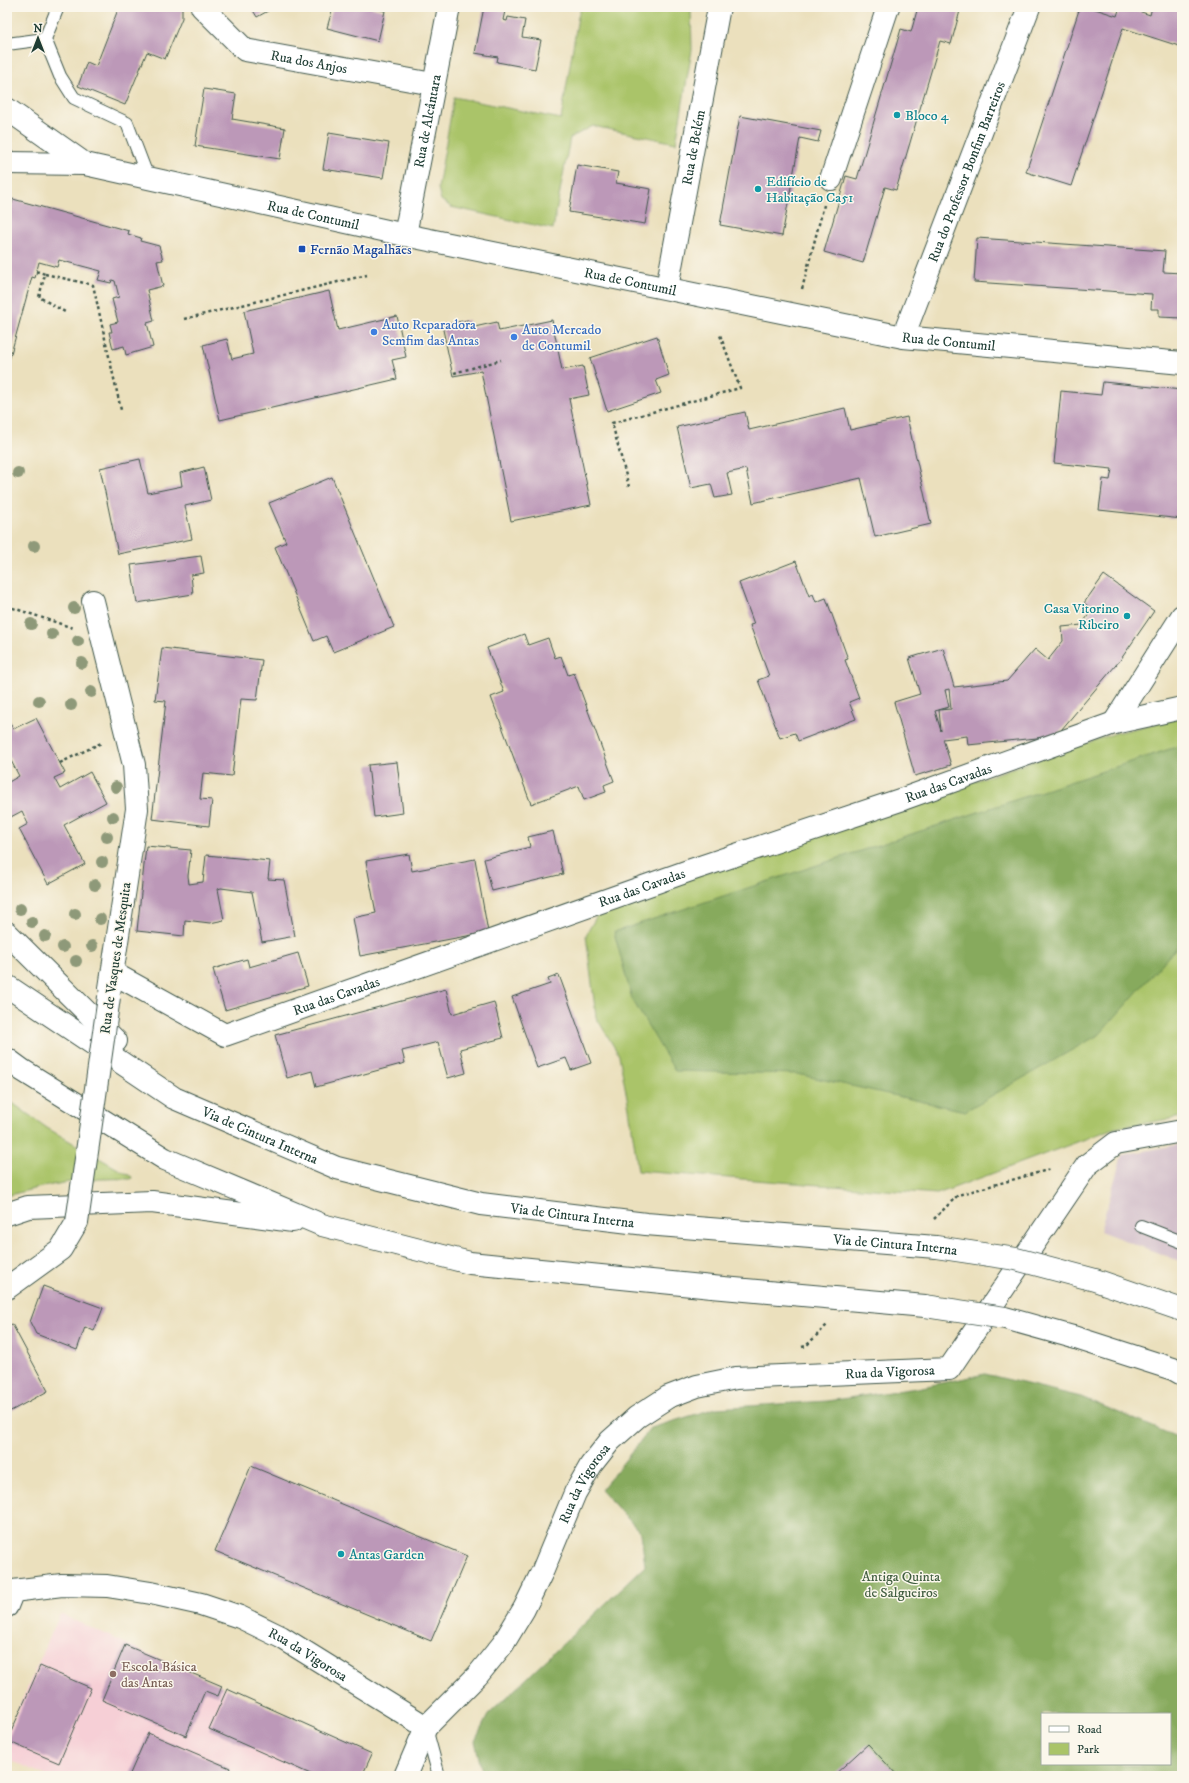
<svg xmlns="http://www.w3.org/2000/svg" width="1189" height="1783" font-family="'IM FELL DW Pica',serif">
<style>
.built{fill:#f6cfd6}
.industrial{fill:#d1bdc9}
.green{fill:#aac469;stroke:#64804e}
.forest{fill:#87aa5d;stroke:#537448;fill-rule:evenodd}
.building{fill:#bc98b8;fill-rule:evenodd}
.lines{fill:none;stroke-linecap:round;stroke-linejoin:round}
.service-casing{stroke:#3e5549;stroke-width:14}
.minor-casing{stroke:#3e5549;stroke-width:24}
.motorway-casing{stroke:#3e5549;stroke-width:24}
.path{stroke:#3e5549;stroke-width:2.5;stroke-dasharray:3 3;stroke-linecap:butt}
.service{stroke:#fff;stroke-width:12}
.minor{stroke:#fff;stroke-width:22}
.motorway{stroke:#fff;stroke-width:22}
.minor-bridge-casing{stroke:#3e5549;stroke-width:24;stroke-linecap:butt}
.motorway-bridge-casing{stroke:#3e5549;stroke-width:24;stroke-linecap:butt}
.minor-bridge{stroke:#fff;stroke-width:22}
.motorway-bridge{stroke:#fff;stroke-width:22}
.tree{fill:#8e9979}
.culture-dot{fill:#0f9aa8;stroke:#fbf7ec;stroke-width:1.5}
.transit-dot{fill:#1a4fb4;stroke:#fbf7ec;stroke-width:1.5}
.shop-dot{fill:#3f7fe0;stroke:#fbf7ec;stroke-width:1.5}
.education-dot{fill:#8d6e63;stroke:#fbf7ec;stroke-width:1.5}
.labels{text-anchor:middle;stroke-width:3;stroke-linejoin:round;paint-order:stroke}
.street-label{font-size:14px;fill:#1f3d34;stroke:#fbf7ec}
.culture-label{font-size:14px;fill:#0d838f;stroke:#fbf7ec;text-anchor:start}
.transit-label{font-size:14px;fill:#164399;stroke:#fbf7ec;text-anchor:start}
.shop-label{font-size:14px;fill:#366cbe;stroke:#fbf7ec;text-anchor:start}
.park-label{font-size:14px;fill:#425f41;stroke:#fbf7ec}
.education-label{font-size:14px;fill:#785e54;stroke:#fbf7ec;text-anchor:start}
</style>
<rect width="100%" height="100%" fill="#fbf7ec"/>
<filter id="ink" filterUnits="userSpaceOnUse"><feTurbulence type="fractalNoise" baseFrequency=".025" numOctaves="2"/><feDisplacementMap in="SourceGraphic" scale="8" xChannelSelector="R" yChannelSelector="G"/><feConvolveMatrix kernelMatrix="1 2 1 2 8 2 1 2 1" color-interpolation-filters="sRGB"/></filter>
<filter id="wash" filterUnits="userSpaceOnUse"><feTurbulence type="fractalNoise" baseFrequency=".012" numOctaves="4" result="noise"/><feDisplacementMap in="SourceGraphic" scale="16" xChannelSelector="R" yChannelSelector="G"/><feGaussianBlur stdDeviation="0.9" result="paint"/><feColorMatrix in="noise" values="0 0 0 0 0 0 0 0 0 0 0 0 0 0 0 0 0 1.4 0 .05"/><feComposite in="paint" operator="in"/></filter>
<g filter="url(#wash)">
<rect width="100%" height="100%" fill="#ebe0bd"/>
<path class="built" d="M60,1614L372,1754L362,1776H47L7,1759V1734Z"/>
<path class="industrial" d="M1182,1144V1262L1100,1231L1122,1155Z"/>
<path class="green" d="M581,7H683L691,10L692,50L676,143L593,126L570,138L553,229L451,207L441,200L438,188L454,97L561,119L578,17Z
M1182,717V1117L1115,1128L937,1194L638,1171L629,1108L619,1055L596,1017L586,935L601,908L1116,733Z
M7,1099L47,1128L132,1177L131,1179C89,1177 47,1184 7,1196Z"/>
<path class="forest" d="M1182,745V941L1100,1034L965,1111L797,1074L675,1071L632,999L614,932Z
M985,1374L1081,1397L1182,1439V1776H483L475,1741L488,1715L645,1566L641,1533L601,1490L651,1428L716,1408L827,1401L917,1388ZM1042,1714H1170V1764H1042Z"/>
<g id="blocks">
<path class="building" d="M119,7H182V18L165,59L147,52L125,105L78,86L87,62L96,66Z
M251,7H275L257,17Z
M333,7H370L385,11L378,41L327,28Z
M484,7L505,11L503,20L507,21L508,17L525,20L522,37L541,40L535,69L497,62L498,57L475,53Z
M918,7H961L951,44L940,41L896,190L885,187L863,263L824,252L846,176L857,179L901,29L911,32Z
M1080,7H1089L1117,16L1120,7H1127L1150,15L1152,7H1182V47L1123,28L1071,186L1026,172Z
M204,89L236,94L232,119L285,128L280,159L195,146Z
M740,116L821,131L818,142L800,138L782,236L720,225Z
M329,133L389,143L383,178L323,169Z
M577,165L618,172L616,183L651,189L645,224L569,212Z
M13,199L129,231L128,234L141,238L140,241L159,246L163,260L157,261L163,286L147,290L154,321L147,323L153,347L126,355L124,346L113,349L109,332H112L110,324L118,322L112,299L119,297L115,281L112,280L111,283L98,280L101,271L59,260L57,267L39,262L35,278L32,277L7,368V214H9Z
M977,238L1165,251L1163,272L1182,273V318L1159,317V309H1151L1152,294L974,282Z
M329,291L338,330L397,316L406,357L392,360L397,379L220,420L203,345L227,339L232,359L253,354L244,311Z
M468,320L470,328L497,322L499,331L552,320L562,370L583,366L589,395L569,399L591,505L511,521L481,371L453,376L442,325Z
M657,336L669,375L656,380L661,393L607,411L590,358Z
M1103,382L1182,390V519L1099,510L1103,479L1110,480L1112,469L1054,463L1061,391L1101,395Z
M845,408L850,430L907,417L931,524L875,537L861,478L753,503L746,469L727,473L732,495L715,498L711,484L691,488L677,427L745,412L749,430Z
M140,459L148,493L182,486L180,473L204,467L211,500L185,506L192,539L118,554L100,468Z
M332,477L394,627L333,652L326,636L314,641L275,547L286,542L269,503Z
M201,556L204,573L191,575L193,594L137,603L131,565Z
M796,561L809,596L813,594L816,602L826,598L848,659L845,660L859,698L849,702L856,719L798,741L795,733L780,738L758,680L769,676L750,625L754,624L739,583Z
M1104,575L1154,611L1121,659L1056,736L968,745L967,736L943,739L951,765L915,776L894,702L920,694L909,658L943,648L954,687L1007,681L1035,649L1048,660L1063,641L1062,627L1082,625L1092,609L1084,603ZM949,689L951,709L939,710L941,731L935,711L949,707L945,690Z
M524,634L528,645L548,638L555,658L561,656L568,675L574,673L614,781L604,785L606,792L584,800L579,786L531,804L491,697L504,692L487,648Z
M162,648L262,660L257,700L241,699L232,776L203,773L200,799L212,800L209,826L152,819L166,701L155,700Z
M7,717L13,729L36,718L65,773L54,778L60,789L90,772L106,802L64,825L85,864L48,884L19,829L28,824L22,811L7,819V783L19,776L7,753Z
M397,762L403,813L374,817L368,765Z
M553,831L563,874L492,891L484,859L530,847L528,837Z
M146,846L191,850L188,876L189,884L203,882L206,855L270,861L268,879L284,880L295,936L262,942L252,892L221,888L218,889L224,920L210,923L185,920L184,936L137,931Z
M409,854L412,871L475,859L488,932L360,956L353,918L376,913L366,861Z
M298,953L308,986L225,1010L213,969L247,959L249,967Z
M559,975L591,1063L571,1070L566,1058L537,1068L512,997L550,984L548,979Z
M446,989L452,1014L494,1002L503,1038L460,1049L466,1073L448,1078L438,1042L402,1051L405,1063L316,1087L312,1071L287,1078L275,1035Z
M43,1286L103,1308L94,1331L85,1327L77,1350L36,1334L30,1322Z
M12,1324L48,1391L7,1413V1327Z
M251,1466L467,1556L431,1641L215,1551Z
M125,1645L222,1686L218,1696L205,1691L186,1736L102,1700Z
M40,1666L91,1688L59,1763L7,1741Z
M227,1689L372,1754L362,1776H315L209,1729Z
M148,1733L230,1768L227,1776H129Z
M868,1744L898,1776H833Z"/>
</g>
</g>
<g filter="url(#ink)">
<use href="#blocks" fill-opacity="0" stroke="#3e5549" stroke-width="1"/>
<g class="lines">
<defs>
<path id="service" d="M45,39L60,76L74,98L127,123L148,178
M7,44L45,39L58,7
M1141,1226L1182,1242
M426,1728L439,1776"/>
<g id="minor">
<path id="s1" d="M202,7L245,50L433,84"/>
<path d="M7,109L85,164"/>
<path id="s2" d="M7,163L85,164L405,235L903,337L1182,363"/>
<path d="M831,179L888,7"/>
<path id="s3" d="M405,235L449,7"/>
<path id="s4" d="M667,288L719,7"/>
<path id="s5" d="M903,337L1029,7"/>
<path d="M93,601L134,765L137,809L110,988"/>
<path d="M1114,723L1182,616"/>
<path id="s6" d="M113,973L225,1035L691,870L903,799L1114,723L1182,708"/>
<path d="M7,1288L61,1249L77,1222"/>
<path id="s7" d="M7,1606L13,1591L62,1585L107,1586L151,1593L201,1604L240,1617L281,1637L426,1727"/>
<path id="s8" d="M405,1776L426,1727L477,1676L503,1644L524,1609L543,1570L575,1493L591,1465L610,1441L637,1417L668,1397L697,1386L736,1378L949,1369L1087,1165L1116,1143L1182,1131"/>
</g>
<g id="motorway">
<path d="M7,933L116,1041"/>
<path id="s9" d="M7,986L174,1098L337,1168L481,1204L646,1224L722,1230"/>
<path d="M7,1059L22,1070L165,1159L322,1225L470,1263L712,1287"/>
<path d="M7,1214L28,1207L152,1202L293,1221"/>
<path d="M1073,1337L1173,1369L1182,1374"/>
</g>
</defs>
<use href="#service" class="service-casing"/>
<use href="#minor" class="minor-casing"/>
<use href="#motorway" class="motorway-casing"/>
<path class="path" d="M36,271L45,274L39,297L65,312
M45,274L93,285L121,410
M802,289L824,205
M184,319L367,275
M454,373L501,360
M629,487L612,423L740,388L720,335
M7,606L73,628
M60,763L101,743
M934,1219L958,1195L1051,1169
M802,1347L806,1346L828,1324"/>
<use href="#service" class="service"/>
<use href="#minor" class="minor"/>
<use href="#motorway" class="motorway"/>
<defs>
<path id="minor-bridge" d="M77,1222L109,997"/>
<g id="motorway-bridge">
<path id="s10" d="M722,1230L936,1247L1016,1259L1095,1280L1182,1310"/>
<path d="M712,1287L925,1306L1005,1318L1073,1337"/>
</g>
</defs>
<use href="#minor-bridge" class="minor-bridge-casing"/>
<use href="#motorway-bridge" class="motorway-bridge-casing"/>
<use href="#minor-bridge" class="minor-bridge"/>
<use href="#motorway-bridge" class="motorway-bridge"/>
</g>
<g class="tree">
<circle cx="18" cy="473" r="6"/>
<circle cx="34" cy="546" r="6"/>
<circle cx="74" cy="608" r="6"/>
<circle cx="31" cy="624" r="6"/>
<circle cx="52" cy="634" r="6"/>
<circle cx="78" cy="641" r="6"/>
<circle cx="82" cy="663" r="6"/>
<circle cx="91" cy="692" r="6"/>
<circle cx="39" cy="701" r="6"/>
<circle cx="71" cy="705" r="6"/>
<circle cx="116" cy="787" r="6"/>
<circle cx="113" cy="817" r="6"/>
<circle cx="107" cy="837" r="6"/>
<circle cx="102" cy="862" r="6"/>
<circle cx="95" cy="885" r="6"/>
<circle cx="20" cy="909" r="6"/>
<circle cx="75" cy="914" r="6"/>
<circle cx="100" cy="919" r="6"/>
<circle cx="32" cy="922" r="6"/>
<circle cx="45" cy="936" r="6"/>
<circle cx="92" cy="946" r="6"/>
<circle cx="63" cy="947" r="6"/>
<circle cx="76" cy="961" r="6"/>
</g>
</g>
<g class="culture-dot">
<circle cx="897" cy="115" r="4"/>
<circle cx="758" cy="189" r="4"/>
<circle cx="1127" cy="616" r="4"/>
<circle cx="341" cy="1554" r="4"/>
</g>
<rect class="transit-dot" x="298" y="245" width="8" height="8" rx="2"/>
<g class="shop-dot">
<circle cx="374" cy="332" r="4"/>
<circle cx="514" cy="337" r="4"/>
</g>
<circle class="education-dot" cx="113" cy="1674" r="4"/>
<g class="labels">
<g class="street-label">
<text dy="5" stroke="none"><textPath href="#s1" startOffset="126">Rua dos Anjos</textPath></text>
<text dy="5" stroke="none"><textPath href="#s3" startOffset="116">Rua de Alcântara</textPath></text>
<text dy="5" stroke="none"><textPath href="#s4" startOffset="143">Rua de Belém</textPath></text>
<text dy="5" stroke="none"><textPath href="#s5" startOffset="177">Rua do Professor Bonfim Barreiros</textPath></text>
<text dy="5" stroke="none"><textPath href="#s2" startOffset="312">Rua de Contumil</textPath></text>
<text dy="5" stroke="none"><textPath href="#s2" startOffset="636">Rua de Contumil</textPath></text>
<text dy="5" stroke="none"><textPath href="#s2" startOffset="960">Rua de Contumil</textPath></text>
<text dy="5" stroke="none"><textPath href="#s6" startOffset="894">Rua das Cavadas</textPath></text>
<text dy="5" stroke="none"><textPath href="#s6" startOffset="570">Rua das Cavadas</textPath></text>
<text transform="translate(115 958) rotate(-82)" y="5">Rua de Vasques de Mesquita</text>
<text dy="5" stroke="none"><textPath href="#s6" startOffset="246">Rua das Cavadas</textPath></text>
<text dy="5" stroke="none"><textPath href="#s9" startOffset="295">Via de Cintura Interna</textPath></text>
<text dy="5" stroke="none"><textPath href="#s9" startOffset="619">Via de Cintura Interna</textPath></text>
<text dy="5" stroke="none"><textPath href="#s10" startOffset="174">Via de Cintura Interna</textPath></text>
<text dy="5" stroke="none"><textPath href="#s8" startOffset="695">Rua da Vigorosa</textPath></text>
<text dy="5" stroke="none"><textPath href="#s8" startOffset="347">Rua da Vigorosa</textPath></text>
<text dy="5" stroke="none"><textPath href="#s7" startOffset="325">Rua da Vigorosa</textPath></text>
</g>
<g class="culture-label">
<text x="905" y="120">Bloco 4</text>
<text x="766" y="186">Edifício de<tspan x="766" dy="16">Habitação Ca51</tspan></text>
<text x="1119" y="613" text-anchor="end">Casa Vitorino<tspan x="1119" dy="16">Ribeiro</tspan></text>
<text x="349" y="1559">Antas Garden</text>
</g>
<g class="transit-label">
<text x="310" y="254">Fernão Magalhães</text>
</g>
<g class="shop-label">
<text x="382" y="329">Auto Reparadora<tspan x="382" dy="16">Semfim das Antas</tspan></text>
<text x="522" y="334">Auto Mercado<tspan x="522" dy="16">de Contumil</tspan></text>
</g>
<g class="park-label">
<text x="901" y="1581">Antiga Quinta<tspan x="901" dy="16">de Salgueiros</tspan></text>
</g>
<g class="education-label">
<text x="121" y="1671">Escola Básica<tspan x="121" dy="16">das Antas</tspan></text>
</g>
</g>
<rect width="1189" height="1783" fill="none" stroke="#fbf7ec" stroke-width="24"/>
<rect x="1041" y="1713" width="130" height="52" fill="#fbf7ec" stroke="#a3ada2"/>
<rect x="1049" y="1726" width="20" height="6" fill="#ffffff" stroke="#a3ada2"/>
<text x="1077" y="1733" font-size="12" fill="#1f3d34">Road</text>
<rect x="1049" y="1743" width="20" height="12" fill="#aac469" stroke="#a3ada2"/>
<text x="1077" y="1753" font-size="12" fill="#1f3d34">Park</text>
<g transform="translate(38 38)" stroke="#fbf7ec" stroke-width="3" paint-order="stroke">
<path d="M0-3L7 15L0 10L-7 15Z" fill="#1f3d34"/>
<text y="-6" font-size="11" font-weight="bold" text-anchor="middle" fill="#1f3d34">N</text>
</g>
</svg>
